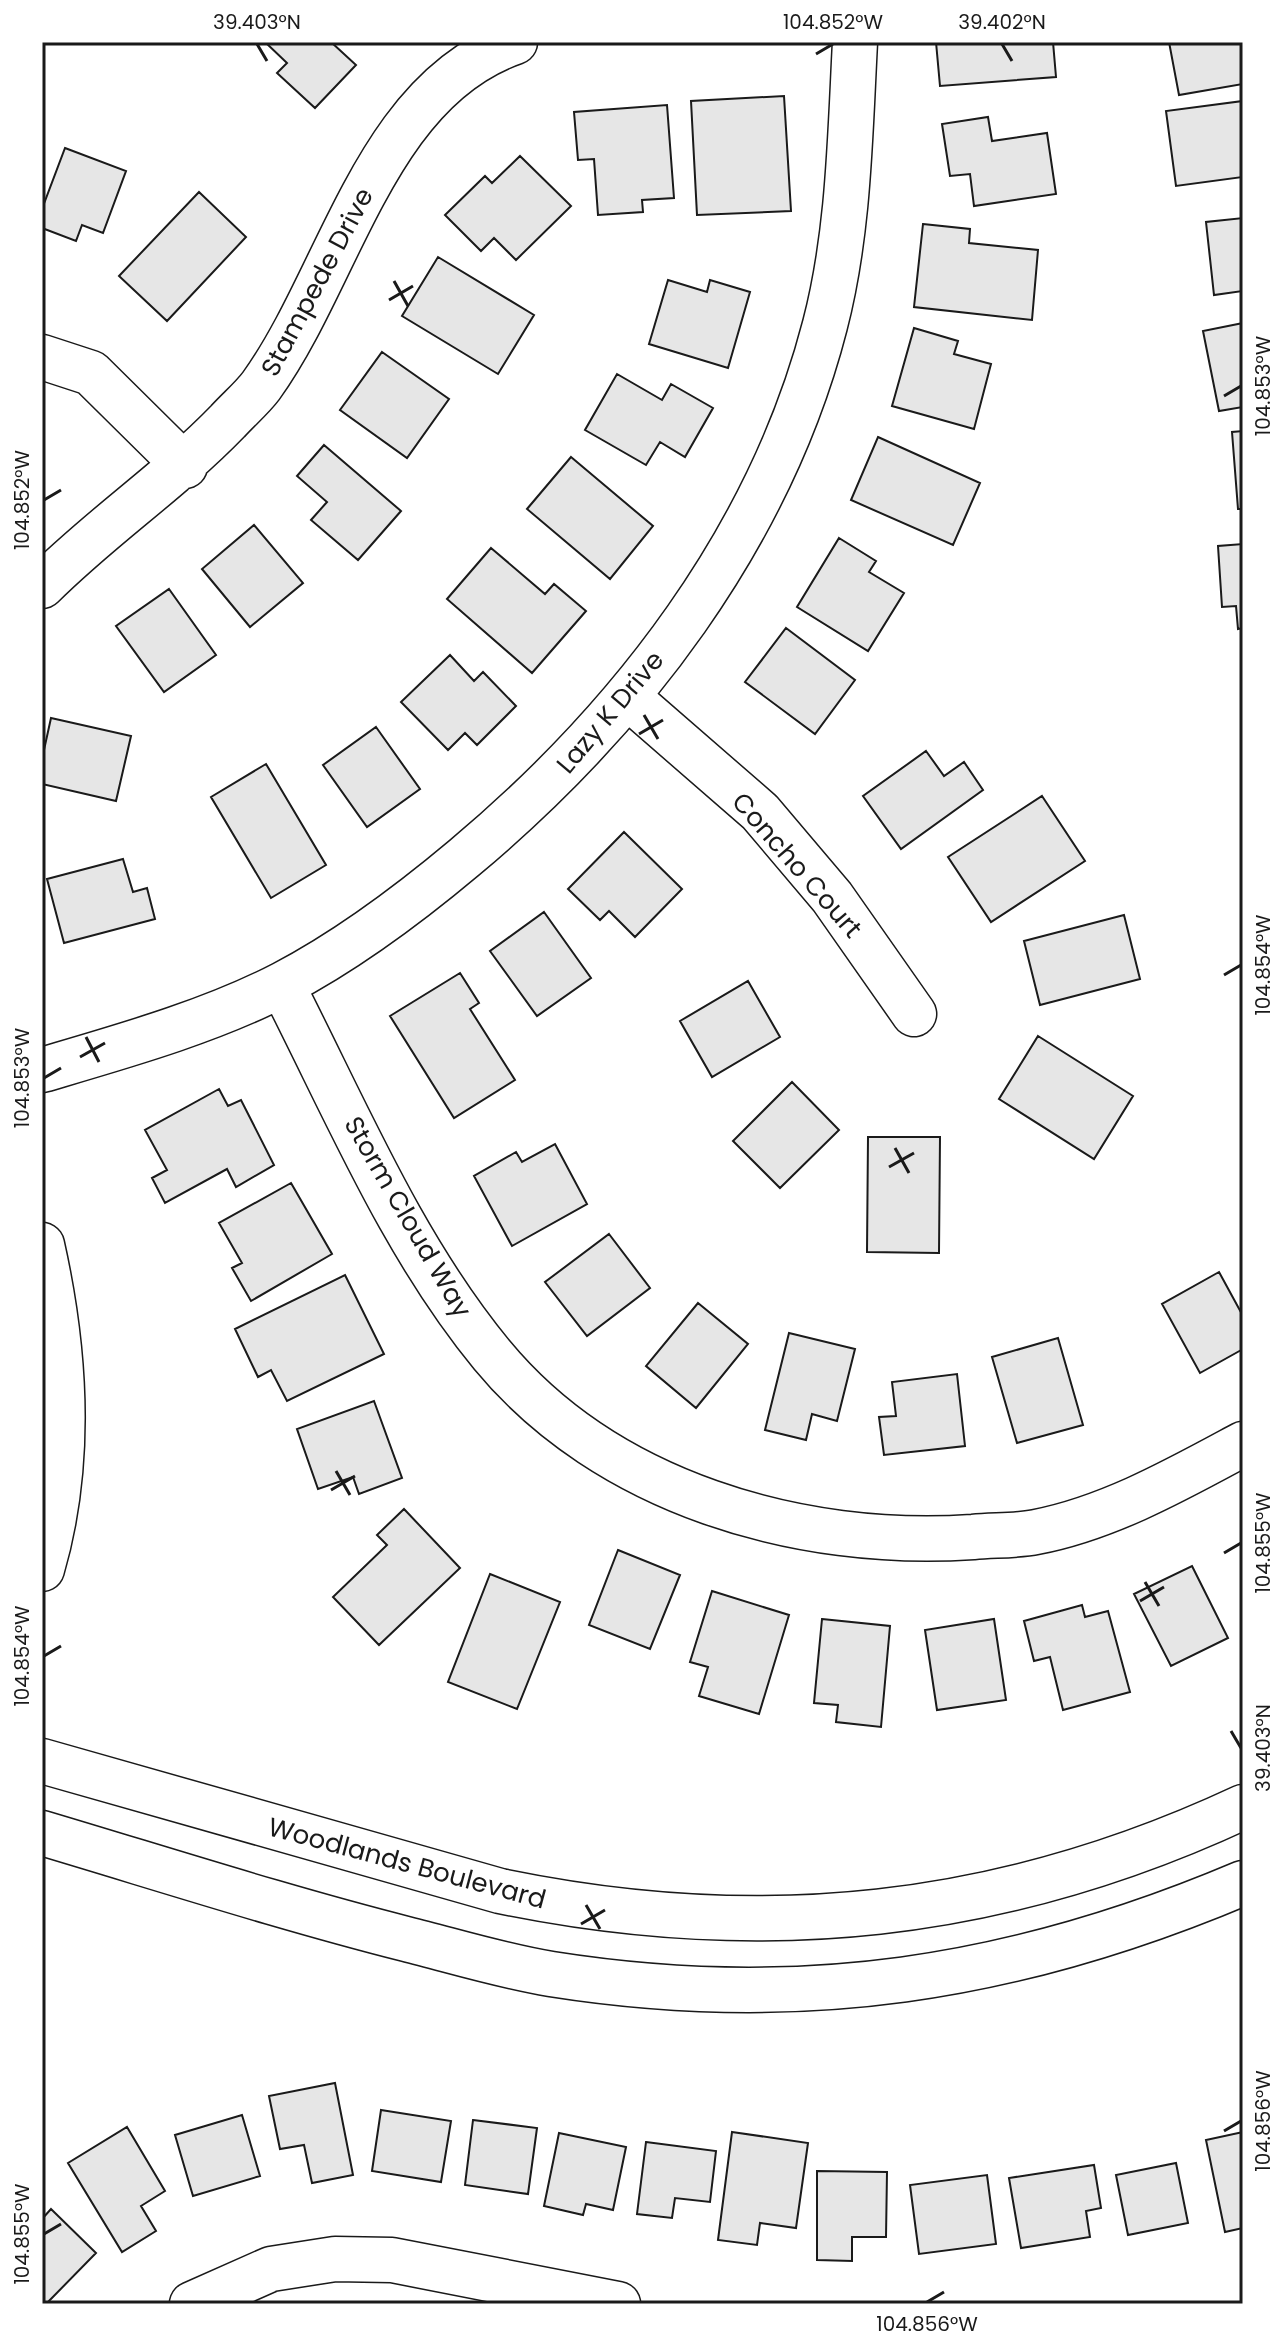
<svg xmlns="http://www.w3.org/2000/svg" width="1285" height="2346" font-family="Poppins,sans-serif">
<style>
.building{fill:#e6e6e6;stroke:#1a1a1a;stroke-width:2}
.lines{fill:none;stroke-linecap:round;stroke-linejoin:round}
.minor-casing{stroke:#1a1a1a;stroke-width:47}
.minor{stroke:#fff;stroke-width:44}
.ticks{fill:none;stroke:#1a1a1a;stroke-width:3}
.labels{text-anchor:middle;stroke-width:6;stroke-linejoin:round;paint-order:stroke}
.street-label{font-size:26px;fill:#1a1a1a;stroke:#fff}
.neatline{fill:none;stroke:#1a1a1a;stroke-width:3}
.ticks-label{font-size:20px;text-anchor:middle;fill:#1a1a1a}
</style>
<rect width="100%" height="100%" fill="#fff"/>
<path class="building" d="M265,42H331L356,65L315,108L277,73L287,63Z
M936,42H1053L1056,77L940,86Z
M1169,42H1243V84L1179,95Z
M784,96L791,211L697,215L691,101Z
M1243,101V177L1176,186L1166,111Z
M667,105L674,198L642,200L643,212L598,215L594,159L578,160L574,112Z
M988,117L992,141L1047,133L1056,194L974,206L970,174L950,176L942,124Z
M65,148L126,171L103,233L82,225L76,241L42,228V209Z
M520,156L571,206L516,260L494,238L481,251L445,215L485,176L492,183Z
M199,192L246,237L167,321L119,276Z
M1243,218V291L1214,295L1206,222Z
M923,224L970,229L969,243L1038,250L1032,320L914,307Z
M438,257L534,315L498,374L402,316Z
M668,280L707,292L710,280L750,292L728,368L649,344Z
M1243,323V407L1219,411L1203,331Z
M914,328L958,341L954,354L991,364L974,429L892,406Z
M382,352L449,399L407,458L340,410Z
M617,374L662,400L671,384L713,408L685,457L660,442L646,465L585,430Z
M1243,431V509H1238L1232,432Z
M878,437L980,483L953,545L851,500Z
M324,445L401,511L358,560L311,520L327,502L297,476Z
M571,457L653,526L610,579L527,509Z
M254,525L303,583L250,627L202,569Z
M839,538L876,561L869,572L904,593L868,651L797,607Z
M1243,544V628L1238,629L1236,606L1222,607L1218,546Z
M491,548L545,594L554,584L586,611L532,673L447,599Z
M169,589L216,655L164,692L116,626Z
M786,628L855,680L815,734L745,682Z
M450,655L474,681L483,672L516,706L477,745L465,733L448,750L401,702Z
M51,718L131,736L116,801L42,784V759Z
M376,727L420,789L367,827L323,765Z
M926,751L944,776L964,762L983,790L901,849L863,796Z
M266,764L326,865L271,898L211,797Z
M1042,796L1085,861L991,922L948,857Z
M624,832L682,889L635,937L609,911L600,920L568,889Z
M123,859L133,892L147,888L155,919L64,943L47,879Z
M544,912L591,978L537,1016L490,951Z
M1124,915L1140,979L1040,1005L1024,941Z
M460,973L479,1003L470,1009L515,1080L454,1118L390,1016Z
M748,981L780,1037L712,1077L680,1021Z
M1038,1036L1133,1096L1094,1159L999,1099Z
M792,1082L839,1130L780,1188L733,1141Z
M219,1089L228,1106L241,1100L274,1165L236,1187L227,1169L165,1203L152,1178L167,1170L145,1130Z
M868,1137H940L939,1253L867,1252Z
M555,1144L587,1204L512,1246L474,1176L516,1152L522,1162Z
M291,1183L332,1254L251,1301L232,1268L242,1263L219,1223Z
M609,1234L650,1288L587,1336L545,1282Z
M1219,1272L1243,1316V1349L1200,1373L1162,1304Z
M345,1275L384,1354L287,1401L271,1370L258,1377L235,1329Z
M698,1303L748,1344L696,1408L646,1366Z
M789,1333L855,1349L837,1421L812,1414L806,1440L765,1430Z
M1058,1338L1083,1425L1017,1443L992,1357Z
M957,1374L965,1446L884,1455L879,1417L896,1416L892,1382Z
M374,1401L402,1478L359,1494L353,1477L318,1489L297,1429Z
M404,1509L460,1568L379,1645L333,1597L387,1545L377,1535Z
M618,1550L680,1575L650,1649L589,1625Z
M1192,1566L1228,1638L1171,1666L1134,1594Z
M490,1574L560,1602L517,1709L448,1682Z
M712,1591L789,1615L759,1714L699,1696L708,1667L690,1662Z
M1082,1605L1085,1617L1108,1611L1130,1692L1063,1710L1050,1657L1034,1661L1024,1621Z
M822,1619L890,1626L881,1727L836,1722L838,1705L814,1703Z
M994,1619L1006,1700L937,1710L925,1630Z
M335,2083L353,2175L312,2183L304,2145L280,2149L269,2096Z
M381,2110L451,2121L441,2182L372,2171Z
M242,2115L260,2176L193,2196L175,2135Z
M473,2120L537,2128L528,2194L465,2185Z
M127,2127L165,2191L141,2206L156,2231L122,2252L68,2163Z
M732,2132L808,2143L796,2228L760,2223L757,2245L718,2240Z
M1243,2132V2228L1225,2232L1206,2140Z
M559,2133L626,2147L613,2210L586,2204L583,2215L544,2206Z
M646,2142L716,2151L710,2202L675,2198L672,2218L637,2214Z
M1176,2163L1188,2223L1128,2235L1116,2175Z
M1094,2165L1101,2208L1086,2211L1090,2237L1021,2248L1009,2178Z
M817,2171L887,2172L886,2237H852V2261L817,2260Z
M987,2175L996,2244L919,2254L910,2185Z
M51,2209L96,2253L46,2304L42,2300V2219Z"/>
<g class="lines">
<defs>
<path id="minor" d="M42,357L91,373L185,466
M42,586C101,527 170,481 228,421C239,409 252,398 261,386C340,277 375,90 515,42
M629,698L760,812L832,897L914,1014
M282,985C346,1110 402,1246 492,1355C606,1493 799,1549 973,1537C994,1535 1016,1536 1036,1532C1109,1518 1178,1479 1243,1444
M42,1070C120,1047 210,1022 283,984C348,950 408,905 464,858C630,719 770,538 825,325C849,233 850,136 855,42
M42,1245C66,1352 73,1463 42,1569
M42,1761L500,1891C761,1945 1001,1920 1243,1807
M42,1833C163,1869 284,1908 406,1939C454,1951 502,1966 551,1974C798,2013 1014,1980 1243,1883
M192,2304L271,2269L335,2259L392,2260L618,2304"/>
</defs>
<use href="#minor" class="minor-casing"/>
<use href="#minor" class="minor"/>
</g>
<path class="ticks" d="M257,44L267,61M1002,44L1012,61M816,54L833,44M394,281L408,306M389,300L413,286M1224,396L1241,386M44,500L61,490M644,715L658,739M639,734L663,720M1224,975L1241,965M86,1037L99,1062M80,1057L105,1043M44,1078L61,1068M895,1148L909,1173M889,1167L914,1153M336,1471L350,1495M331,1490L355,1476M1224,1553L1241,1543M1145,1582L1159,1606M1140,1601L1164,1587M44,1656L61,1646M1231,1731L1241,1748M586,1905L600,1929M581,1924L605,1910M1224,2131L1241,2121M44,2234L61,2224M927,2302L944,2292"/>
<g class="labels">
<g class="street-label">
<text transform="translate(317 282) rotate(-62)" y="9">Stampede Drive</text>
<text transform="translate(610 712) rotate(-50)" y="9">Lazy K Drive</text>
<text transform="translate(797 865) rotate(49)" y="9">Concho Court</text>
<text transform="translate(408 1217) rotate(60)" y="9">Storm Cloud Way</text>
<text transform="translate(407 1863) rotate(15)" y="9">Woodlands Boulevard</text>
</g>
</g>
<rect width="1285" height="2346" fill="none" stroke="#ffffff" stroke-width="88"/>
<rect x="44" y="44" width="1197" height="2258" class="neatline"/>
<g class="ticks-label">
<text x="257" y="29">39.403°N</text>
<text x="833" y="29">104.852°W</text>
<text x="1002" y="29">39.402°N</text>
<text transform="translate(1263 386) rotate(-90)" y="7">104.853°W</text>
<text transform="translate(22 500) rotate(-90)" y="7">104.852°W</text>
<text transform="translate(1263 965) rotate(-90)" y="7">104.854°W</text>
<text transform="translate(22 1078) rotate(-90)" y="7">104.853°W</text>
<text transform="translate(1263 1543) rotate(-90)" y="7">104.855°W</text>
<text transform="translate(22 1656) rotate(-90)" y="7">104.854°W</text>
<text transform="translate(1263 1748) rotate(-90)" y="7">39.403°N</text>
<text transform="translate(1263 2121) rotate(-90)" y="7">104.856°W</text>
<text transform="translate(22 2234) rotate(-90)" y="7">104.855°W</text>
<text x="927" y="2331">104.856°W</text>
</g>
</svg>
